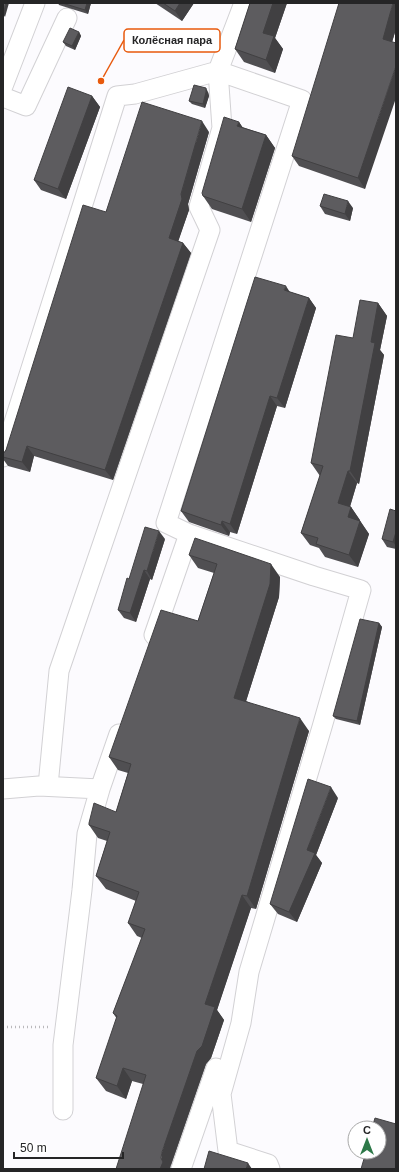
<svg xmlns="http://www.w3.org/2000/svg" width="399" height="1172" font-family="Arial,sans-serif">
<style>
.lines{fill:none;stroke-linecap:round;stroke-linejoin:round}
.minor-casing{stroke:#d2d1d4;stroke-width:21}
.path{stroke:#bab9bc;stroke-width:2.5;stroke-dasharray:1 3;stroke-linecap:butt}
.minor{stroke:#fff;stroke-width:19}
.wall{fill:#504f52}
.shaded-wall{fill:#414042}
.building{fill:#5d5c5f;stroke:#414042}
.leader{fill:none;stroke:#e8590c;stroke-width:1.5}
.callout-dot{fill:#e8590c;stroke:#fff;stroke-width:1.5}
.callout{fill:#fff;stroke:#e8590c;stroke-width:1.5}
.callout-label{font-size:11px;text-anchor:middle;font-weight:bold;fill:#252526}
</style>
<rect width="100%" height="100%" fill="#fcfbfe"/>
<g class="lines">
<defs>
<path id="minor" d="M3,86L35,3
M3,97L26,106L67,18
M3,457L117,96L135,94L218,71L244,3
M189,534L314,576L361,590L322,727L249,972L241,1023L221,1094L228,1151L268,1164L270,1169
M48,786L59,671L210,230L199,207L222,128L218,71L302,100L166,523L189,534L154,635
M3,789L39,786L100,789
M63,1110V1045L82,890L87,834L100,789L119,734
M181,1169L216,1068"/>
</defs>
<use href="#minor" class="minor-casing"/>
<path class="path" d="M3,1027H48"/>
<use href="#minor" class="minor"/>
</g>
<path class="wall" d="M58,3H91L88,14L59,5Z
M155,3H194L182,21Z
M250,3H287L275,38L283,49L275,73L244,62L235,49Z
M396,3V29L392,42L365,189L299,166L292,156Z
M79,32L81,36L75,50L66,46L63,42Z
M208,92L209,96L205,108L192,104L189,101Z
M92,96L100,107L66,199L41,190L34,180Z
M239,122L242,127L266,135L275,148L251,222L212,209L203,196Z
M209,132L188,204L189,210L178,241L183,243L191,253L113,480L34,456L30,472L8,466L3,459V454L6,450L106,212Z
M320,206L353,208L350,221L325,214Z
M290,292L309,298L316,308L285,408L277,406L237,534L230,532L229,536L189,522L181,511Z
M378,303L387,316L380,350L384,355L359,484L357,483L350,507H351L369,534L358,567L325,557L319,548L310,545L301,533L320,476L311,463L353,338Z
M396,511V549L387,547L382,539Z
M165,539L152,580L150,579L136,622L124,618L118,610L129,579Z
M189,555L280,577L279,597L246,701L309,731L256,909L251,908L217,1010L224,1020L211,1058L206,1064L171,1165L143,1084L132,1081L126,1099L106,1091L96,1078L117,1019L113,1013L142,938L137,936L128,923L136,901L106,889L96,876L107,841L98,838L89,825L116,812L128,773L118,770L109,757L198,621L214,573L198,568Z
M379,623L382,627L360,725L336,719L333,716Z
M338,798L316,855L322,863L297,922L278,914L270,904Z"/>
<path class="shaded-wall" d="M6,3H9L5,17L3,14V11Z
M87,3H91L88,14L85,10Z
M180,3H194L182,21L175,11Z
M273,3H287L275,38L283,49L275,73L266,60L263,33Z
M393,3H396V29L390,49L383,39Z
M79,32L81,36L75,50L72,46Z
M396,66V98L365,189L358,178Z
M206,88L208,92L209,96L205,108L203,104Z
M92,96L100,107L66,199L58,189Z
M202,121L209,132L188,204L189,210L176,248L169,238Z
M239,122L248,135L237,126Z
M266,135L275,148L251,222L242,209Z
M348,201L353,208L350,221L345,214Z
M183,243L191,253L113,480L105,470Z
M286,286L293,297L284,290Z
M309,298L316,308L285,408L277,398Z
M378,303L387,316L380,350L384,355L359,484L350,471L371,342Z
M270,396L277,406L237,534L230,524Z
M27,446L34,456L30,472L22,462Z
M348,471L357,483L347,516L338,503Z
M351,507L360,520L357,530L348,517Z
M222,521L230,532L229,536L221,525Z
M360,521L369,534L358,567L349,555Z
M159,531L165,539L152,580L147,571Z
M396,532V546L393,542Z
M271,564L280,577L279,597L243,711L234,698Z
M144,570L150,579L136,622L130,613Z
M379,623L382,627L360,725L357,721Z
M300,718L309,731L256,909L247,896Z
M331,787L338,798L316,855L322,863L297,922L289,912L307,850Z
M242,895L251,908L217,1010L224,1020L211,1058L206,1064L171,1165L170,1169H160L162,1152L197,1051L205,1004Z
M123,1068L132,1081L126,1099L117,1086Z
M248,1163L252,1169H246Z"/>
<path class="building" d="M3,3H6L3,11Z
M62,3H87L85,10Z
M163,3H180L175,11Z
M250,3H273L263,33L274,36L266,60L235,49Z
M339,3H393L383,39L396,43V66L358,178L292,156Z
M70,28L79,32L72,46L63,42Z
M194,85L206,88V92L203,104L189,101Z
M68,87L92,96L58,189L34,180Z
M142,102L202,121L181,194L182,199L169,238L183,243L105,470L27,446L22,462L3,457V454L6,450L83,205L106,212Z
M224,117L239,122L237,126L266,135L242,209L203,196L202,193Z
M324,194L348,201L345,214L320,206Z
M255,277L286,286L284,290L309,298L277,398L270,396L230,524L222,521L221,525L181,511Z
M360,300L378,303L371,342L375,343L350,471H348L338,503L351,507L348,517L360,521L349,555L316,544L318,538L301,533L323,466L311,463L336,335L353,338Z
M390,509L396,511V532L393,542L382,539Z
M145,527L159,531L147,571L144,570L130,613L118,610L127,578L129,579Z
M195,538L271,564L270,584L234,698L300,718L247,896L242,895L205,1004L215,1007L202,1046L197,1051L162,1152L161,1158L163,1162L160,1169H116L146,1075L123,1068L117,1086L96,1078L117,1016L113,1013L145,929L128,923L139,892L96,876L110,832L89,825V823L94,803L116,812L131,764L109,757L161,610L198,621L217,564L189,555Z
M360,619L379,623L357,721L333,716Z
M308,779L331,787L307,850L315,853L289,912L270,904Z
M375,1118L396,1124V1169H361L366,1152H379V1128H372Z
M209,1151L248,1163L246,1169H204Z"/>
<path class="leader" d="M101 81L124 40"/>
<circle class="callout-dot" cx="101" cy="81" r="4"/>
<rect class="callout" x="124" y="29" width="96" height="23" rx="4"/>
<g class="callout-label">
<text x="172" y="44">Колёсная пара</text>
</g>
<rect width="399" height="1172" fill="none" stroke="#252526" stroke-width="8"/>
<g transform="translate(367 1140)"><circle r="19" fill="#ffffff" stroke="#a8a8a8"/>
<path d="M0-3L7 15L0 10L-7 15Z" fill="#2d7948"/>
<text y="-6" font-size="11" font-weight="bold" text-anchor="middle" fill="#252526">С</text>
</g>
<path d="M14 1152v6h109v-6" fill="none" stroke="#252526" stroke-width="2"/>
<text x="20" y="1152" font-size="12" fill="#252526" stroke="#ffffff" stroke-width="3" paint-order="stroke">50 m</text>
</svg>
